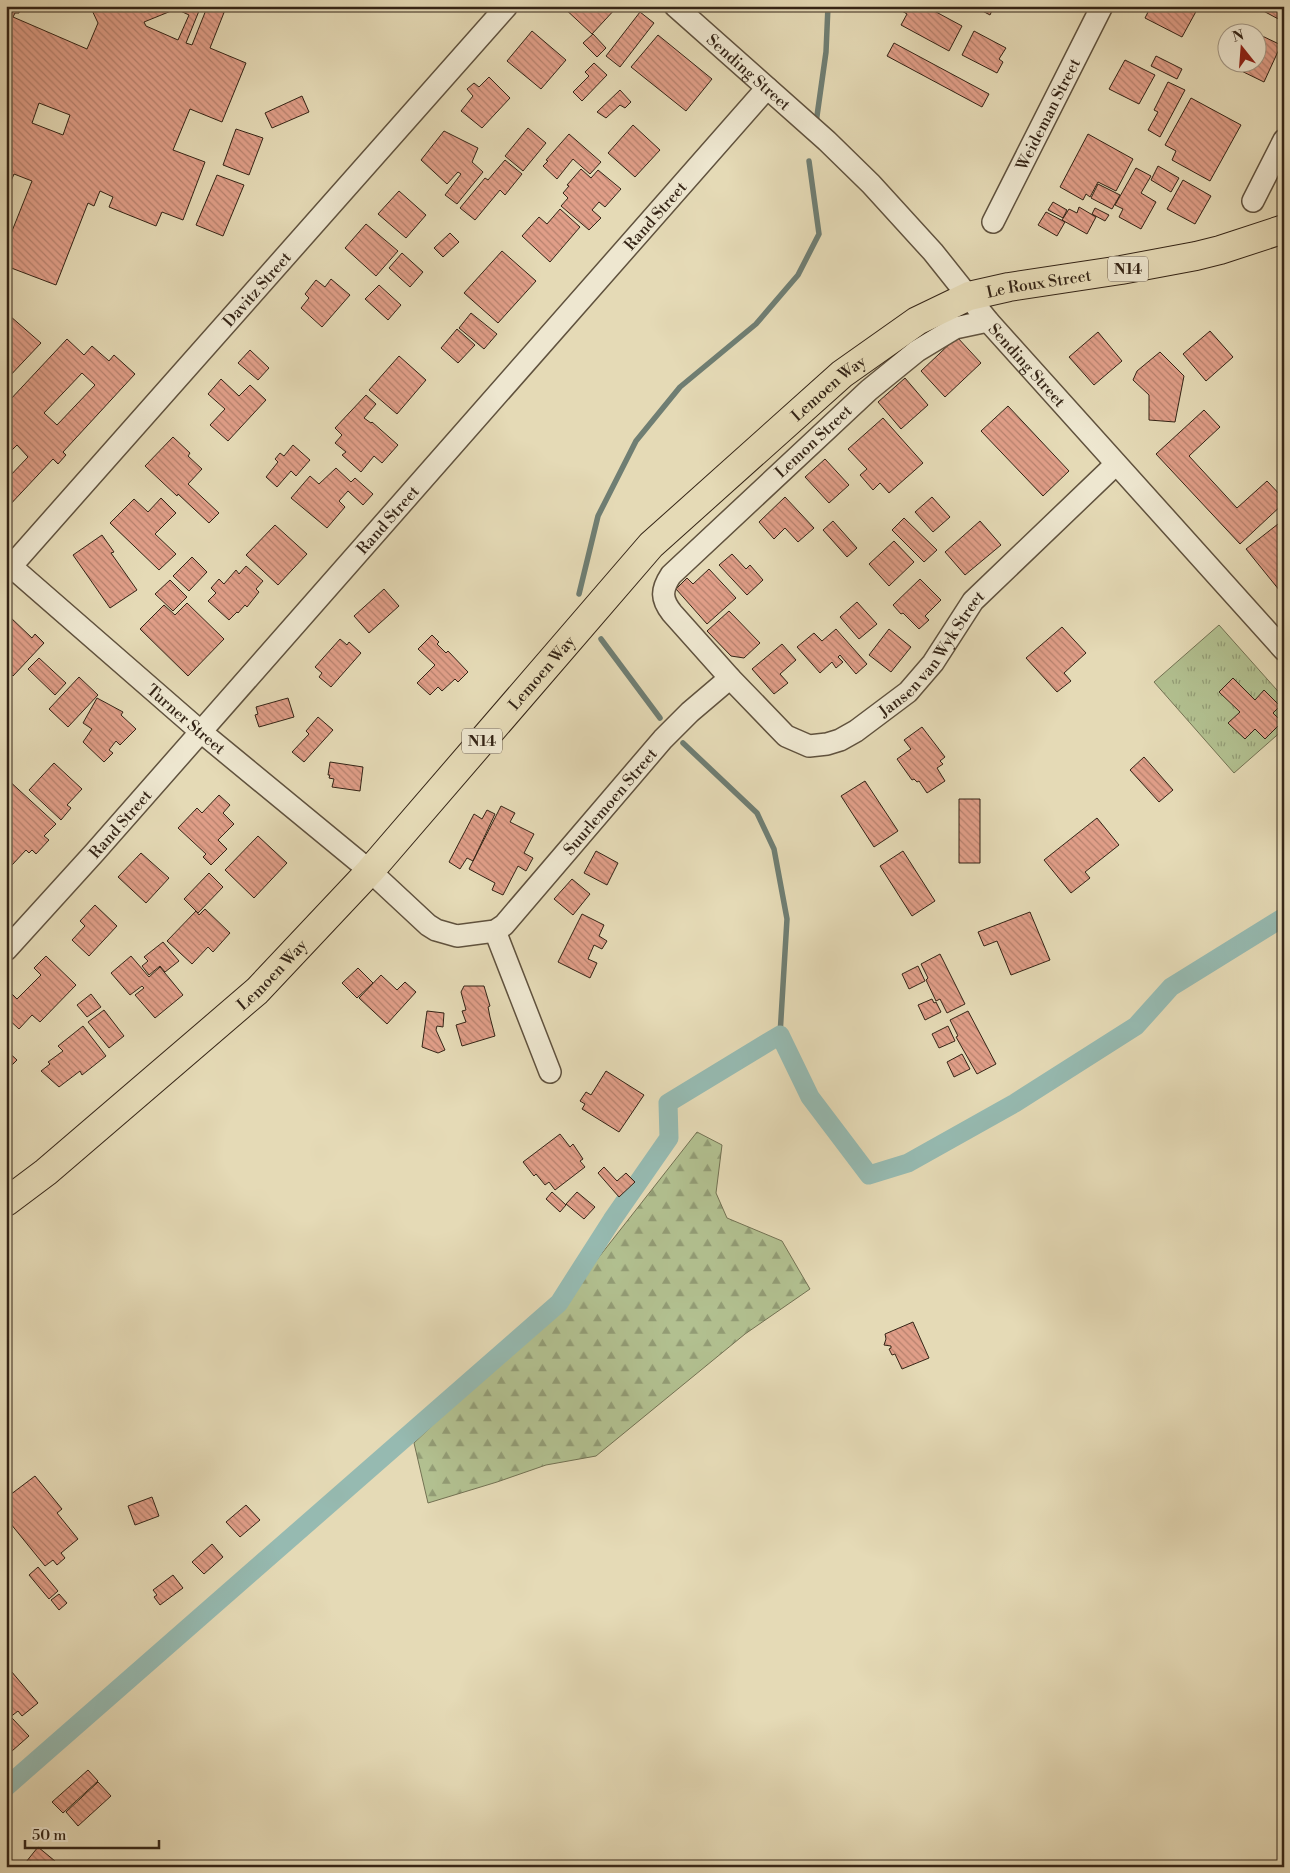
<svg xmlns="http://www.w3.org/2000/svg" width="1290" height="1873" font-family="'Libre Bodoni',serif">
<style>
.grass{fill:url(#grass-tufts);stroke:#737253}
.forest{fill:url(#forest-firs);stroke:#737253}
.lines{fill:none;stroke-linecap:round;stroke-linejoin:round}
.stream{stroke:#6f7e73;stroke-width:5.5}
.canal{stroke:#96bab1;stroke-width:19}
.building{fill:url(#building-back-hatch);stroke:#342416;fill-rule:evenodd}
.minor-casing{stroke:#60523e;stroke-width:24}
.trunk-casing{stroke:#342416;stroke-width:30}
.minor{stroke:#eee7d0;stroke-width:21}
.trunk{stroke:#e5dab6;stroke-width:28}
.labels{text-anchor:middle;stroke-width:4;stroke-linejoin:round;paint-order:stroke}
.shield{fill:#eee7d0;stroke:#6c5e4e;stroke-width:1}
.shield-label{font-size:15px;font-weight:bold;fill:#342416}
.street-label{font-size:16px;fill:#342416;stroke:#eee7d0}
</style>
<defs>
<pattern id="grass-tufts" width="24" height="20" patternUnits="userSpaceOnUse" patternTransform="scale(1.25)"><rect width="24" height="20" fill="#b2c090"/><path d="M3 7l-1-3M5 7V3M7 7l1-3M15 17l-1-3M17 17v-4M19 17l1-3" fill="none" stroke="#929c75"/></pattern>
<pattern id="forest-firs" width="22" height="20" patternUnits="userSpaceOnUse" patternTransform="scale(1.25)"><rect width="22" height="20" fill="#b2c090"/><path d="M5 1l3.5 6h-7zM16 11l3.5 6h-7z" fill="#929c75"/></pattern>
<pattern id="building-back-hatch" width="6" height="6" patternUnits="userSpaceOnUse" patternTransform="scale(1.25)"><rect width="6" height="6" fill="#e09e88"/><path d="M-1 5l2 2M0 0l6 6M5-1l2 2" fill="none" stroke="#b6816e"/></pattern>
</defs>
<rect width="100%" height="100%" fill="#e5dab6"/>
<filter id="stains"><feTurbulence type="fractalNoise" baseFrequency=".004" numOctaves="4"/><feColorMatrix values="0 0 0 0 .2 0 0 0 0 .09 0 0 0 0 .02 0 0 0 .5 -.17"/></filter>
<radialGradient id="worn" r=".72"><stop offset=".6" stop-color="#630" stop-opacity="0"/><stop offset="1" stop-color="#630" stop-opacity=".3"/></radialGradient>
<path class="grass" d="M1219,625L1284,698V729L1234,773L1154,682Z"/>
<path class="forest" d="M697,1132L722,1145L716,1193L727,1218L782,1241L810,1289L745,1334L596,1456L546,1465L497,1482L428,1503L414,1443L570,1294Z"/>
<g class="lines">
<path class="stream" d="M816,123L826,52L828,6
M579,594L598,516L636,441L680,387L756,324L798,275L819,234L809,161
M601,639L660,718
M683,743L757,813L774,849L787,919L780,1035"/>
<path class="canal" d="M6,1787L559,1303L612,1220L669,1138L668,1103L780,1035L810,1097L869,1175L908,1163L1015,1103L1136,1026L1171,987L1284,917"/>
</g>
<path class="building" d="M6,6H21L19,13H15L13,17L87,49L98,23L90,6H201L186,43L192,45L206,10L209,11L211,6H216L225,10L210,48L246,63L222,122L190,109L173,150L205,162L183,220L162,212L156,226L109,207L113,197L100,191L94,206L88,203L56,285L6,266V246L32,181L14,174L6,193L10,195L6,204ZM176,9L189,15L178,40L146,26L144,22ZM39,103L70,115L63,135L32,123Z
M562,6H616L617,7L592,34Z
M905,6H925L962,26L949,51L901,25L907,14L902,11Z
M973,6H994L990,15Z
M1151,6H1199L1182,37L1145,18Z
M1254,6H1284V22Z
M640,12L654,23L620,67L606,56Z
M532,31L566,60L541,89L507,61Z
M974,31L1006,48L999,59L1003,62L997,73L962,55Z
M593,34L606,48L597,57L583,43Z
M1258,34L1281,45L1264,82L1223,62L1228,53V62H1258Z
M658,35L712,79L686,111L631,67Z
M894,43L989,94L982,107L887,56Z
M1156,56L1182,69L1177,79L1151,66Z
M1125,60L1155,75L1139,104L1109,89Z
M594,63L607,75L582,101L573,92L589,76L585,72Z
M489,77L510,98L482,128L461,111L473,96L467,89L474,83L479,87Z
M1168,82L1185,90L1160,137L1148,130L1158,112L1154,110Z
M620,90L631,102L625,108L620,105L606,118L597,112Z
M302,96L309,112L272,128L265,113Z
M1191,98L1241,125L1210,181L1172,160L1176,151L1165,145Z
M633,125L660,150L635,177L608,153Z
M528,128L546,143L523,171L505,156Z
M236,129L263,138L249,175L223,165Z
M444,131L478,148L472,162L483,172L457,204L445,195L461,174L458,172L447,184L421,160Z
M569,134L601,162L590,174L573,159L557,179L543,166L548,161L546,160Z
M1088,134L1133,159L1116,191L1098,182L1090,197L1086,194L1083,200L1060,187Z
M505,160L522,174L505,195L500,190L475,220L460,208L485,178L488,180Z
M1158,166L1179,178L1171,192L1151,180Z
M1136,168L1151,176L1141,193L1156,202L1141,229L1119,217L1123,209L1115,205Z
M581,169L591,178L598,170L621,189L605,207L599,202L592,210L601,218L589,230L561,206L568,198L563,193L569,186L567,185Z
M217,175L244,185L223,236L196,225Z
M1183,180L1211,196L1195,224L1167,209Z
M1098,184L1120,195L1112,209L1091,198Z
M399,191L426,215L406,238L378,214Z
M1053,202L1067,210L1063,218L1048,210Z
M1079,207L1096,217L1087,234L1062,220L1069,209L1077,213Z
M1095,208L1109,215L1105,221L1092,214Z
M560,209L580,227L550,262L522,236L539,217L547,224Z
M1046,212L1065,222L1057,236L1038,225Z
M366,224L398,251L376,276L345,248Z
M450,233L459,242L443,257L434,248Z
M502,251L536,281L498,323L464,293Z
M402,253L423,272L410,287L389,268Z
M331,279L350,295L322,327L301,308L309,298L305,294L316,280L325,287Z
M379,285L401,305L388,320L365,299Z
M471,313L497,334L484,349L459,328Z
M10,316L41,343L6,380V320Z
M457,329L475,345L458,363L441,348Z
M1210,331L1233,357L1206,381L1183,354Z
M1098,332L1122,361L1094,385L1069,357Z
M957,337L981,363L945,397L921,371Z
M67,339L84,355L92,346L109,361L114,355L135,374L63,452L66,455L58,464L53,459L6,509V480L28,457L17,445L6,456V401L8,402ZM82,373L95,385L57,425L44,413Z
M250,350L269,368L258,380L238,363Z
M1160,352L1184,376L1175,422L1149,420V395L1133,380L1137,371Z
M399,356L426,380L397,414L369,390Z
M905,378L928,405L901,429L878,402Z
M221,379L239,396L250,385L266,400L228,441L210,425L225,409L208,394Z
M366,395L376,404L364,418L371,423L372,422L398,445L382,463L374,456L361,472L342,455L346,452L335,443L342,435L335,428Z
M1008,406L1069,471L1043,496L981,431Z
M1204,410L1220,427L1189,456L1237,508L1267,481L1284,499V503L1240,544L1156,454Z
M883,418L923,463L889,493L880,483L873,490L860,475L867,469L848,449Z
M173,437L190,453L188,456L202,469L188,484L219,513L209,523L178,494L177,496L145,466Z
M293,445L310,460L296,476L291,471L277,487L266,477L278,462L275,459L280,453L284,456Z
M825,459L849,485L829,503L805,477Z
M336,468L351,482L355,478L373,494L363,505L348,491L339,501L345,507L327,528L291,498L310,476L319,484Z
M785,497L814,528L798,542L785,528L774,539L759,522Z
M932,497L950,517L933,532L915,512Z
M161,498L176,513L155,534L176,554L159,570L110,523L134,499L148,512Z
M904,518L937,550L924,562L892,530Z
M833,521L857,548L847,557L823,530Z
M980,521L1001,545L965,575L945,552Z
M1278,524L1284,531V596L1246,549Z
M275,525L307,554L278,585L246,555Z
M102,535L114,552L111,553L137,590L110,608L73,555Z
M894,541L914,562L889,586L869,564Z
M732,554L746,569L750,565L763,580L747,595L719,565Z
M192,557L207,572L189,591L173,576Z
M246,566L263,581L256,589L259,592L247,607L245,605L238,613L237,612L229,620L208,601L216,593L211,588L219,579L224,584L236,570L239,574Z
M709,569L736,598L707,624L676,589L687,578L693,584Z
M920,579L941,600L925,616L929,620L919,629L903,613L901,614L893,605Z
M170,580L187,597L173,611L155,594Z
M384,589L399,606L369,633L354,616Z
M857,602L877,624L859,639L840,617Z
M187,603L224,639L188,676L140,629L164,605L175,615Z
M729,611L760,643L744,658L731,656L707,631Z
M9,616L32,638L35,634L44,643L13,676L6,669V619Z
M1062,627L1086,653L1064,673L1071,681L1057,692L1026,658Z
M836,629L867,664L856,674L840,655L838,657L843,662L836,668L832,662L820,673L797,647L814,633L822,641Z
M889,629L911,647L891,672L869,655Z
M432,635L439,642L437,644L446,653L448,651L468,672L458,682L455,679L442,691L438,687L430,695L417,683L435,665L418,649Z
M340,639L347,645L349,642L361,653L331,687L319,677L322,673L315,667Z
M782,644L796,660L780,674L788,683L774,694L752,669Z
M39,658L66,683L55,695L28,669Z
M79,677L98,695L68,727L49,709Z
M1233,678L1255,700L1264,690L1280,706L1273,713L1282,722L1265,739L1255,729L1245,739L1228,723L1240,712L1219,692Z
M97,698L123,712L121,715L136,729L120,745L116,741L109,750L113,753L104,762L83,742L92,729L83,723Z
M288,698L294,717L259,727L255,715L258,714L256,707Z
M318,717L333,730L304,762L292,752L309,734L306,731Z
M922,727L945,757L940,761L943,764L937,768L945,781L927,793L919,781L917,782L914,779L912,780L897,759L911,749L904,740Z
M1144,757L1173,790L1159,802L1130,770Z
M330,762L363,767L360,791L332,787L334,779L329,778L330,775H328Z
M54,763L82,789L67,805L71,808L61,820L29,790Z
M6,778L56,824L44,836L49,840L36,854L32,850L29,853L26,850L12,865L6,860Z
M865,781L898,831L874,847L841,796Z
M219,795L230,805L223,813L234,824L218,840L227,849L211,865L203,857L206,854L178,828L197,808L202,813Z
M959,799H980V863H959Z
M501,806L515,813L510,822L534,834L524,853L533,858L526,871L518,866L503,895L492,890L495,883L469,869Z
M487,810L495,814L473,861L467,858L460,869L449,862L474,814L482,819Z
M1097,818L1119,845L1085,872L1090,878L1071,893L1044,860Z
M258,836L287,863L254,898L225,870Z
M596,851L618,863L607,885L584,873Z
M903,851L935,901L912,916L880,866Z
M141,853L169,878L146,903L118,877Z
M209,873L223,887L198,913L184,899Z
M572,879L590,894L573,915L554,899Z
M95,905L117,926L89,956L72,940L85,926L80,921Z
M205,909L230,933L213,952L208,947L192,964L167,941L196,911L199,915Z
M1030,912L1050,960L1011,975L997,941L984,946L978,932Z
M582,914L604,925L599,936L607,941L602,949L594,945L588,959L597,963L590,978L558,962Z
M163,942L179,961L165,972L160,966L149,975L142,966L148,961L144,957Z
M940,954L965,1004L947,1013L940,999L936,1001L926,980L928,978L921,964Z
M46,956L76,985L40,1022L32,1015L19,1029L6,1017V997L11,993L17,999L41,975L34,968Z
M131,956L149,977L160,967L183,995L155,1018L135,995L144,988L142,986L130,995L111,973Z
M918,966L925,981L909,989L902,974Z
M358,968L373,983L357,998L342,983Z
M381,975L397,990L405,982L416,992L387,1024L359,998Z
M464,986H484L490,1006L488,1007L490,1017L495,1036L462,1046L456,1025L466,1022L462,1011L466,1010L461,992Z
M91,994L101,1007L87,1017L77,1005Z
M932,999L934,1003L936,1002L941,1012L925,1020L918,1005Z
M104,1010L124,1036L109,1048L88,1022Z
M427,1011L444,1013L443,1027L437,1026L436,1030L445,1050L438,1053L422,1047Z
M968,1011L996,1064L977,1074L956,1037L958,1036L950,1020Z
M83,1026L106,1056L82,1075L80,1071L59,1087L41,1071L50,1064L48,1062L63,1051L58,1046Z
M948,1026L955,1041L939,1048L932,1034Z
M6,1050L17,1060L6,1071Z
M962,1054L970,1069L954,1077L947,1062Z
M606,1071L644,1095L619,1132L582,1109L585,1104L580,1101L586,1092L591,1095Z
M560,1134L570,1147L573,1144L583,1159L580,1161L585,1167L555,1190L549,1182L545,1185L536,1174L534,1176L523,1162Z
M604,1167L617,1181L626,1173L635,1182L619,1197L598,1173Z
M552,1192L566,1205L560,1212L546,1199Z
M577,1192L595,1207L584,1219L566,1204Z
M913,1322L929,1358L902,1369L895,1354L892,1355L889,1349L891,1348V1346L884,1345L886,1339L885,1334Z
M35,1476L62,1509L57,1513L78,1539L61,1553L65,1558L57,1565L53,1560L45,1566L6,1518V1498Z
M152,1497L159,1516L135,1525L128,1506Z
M246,1505L260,1520L240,1537L226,1522Z
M212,1544L223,1557L204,1574L192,1562Z
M38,1567L58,1591L49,1599L29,1575Z
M173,1575L183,1588L160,1605L154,1597L157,1595L153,1590Z
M59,1594L67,1603L59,1610L51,1600Z
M6,1665L38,1703L22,1716L18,1711L9,1718L6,1714Z
M12,1718L29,1736L12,1751L6,1745V1724Z
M88,1770L98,1781L63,1813L52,1802Z
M98,1782L111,1796L78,1826L66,1812Z
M38,1847L61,1866V1867H22Z"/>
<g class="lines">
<defs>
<g id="minor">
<path id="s1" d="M675,6L827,141L871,184L933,252L988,321L1284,650"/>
<path d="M1253,201L1284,140"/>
<path id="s2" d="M993,222L1102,6"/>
<path id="s3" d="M988,321L955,328L917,351L869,390L671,575C661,590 661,599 672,613L730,678L786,736L809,746L827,744L840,740L856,731L908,692L933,663L973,601L1116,464"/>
<path id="s4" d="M6,562L200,731L370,871L428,925L436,930L457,936L495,931L504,925L663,739L690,712L730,678"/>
<path id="s5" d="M6,572L507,6"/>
<path d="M495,931L550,1072"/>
<path id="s6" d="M6,950L95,852L767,88"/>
</g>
<g id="trunk">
<path id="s7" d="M6,1202L46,1172L257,991L370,871L651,545L842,374L917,321L969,296L1009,287L1121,270L1196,256L1220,250L1284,229"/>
</g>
</defs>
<use href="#minor" class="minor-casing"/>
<use href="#trunk" class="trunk-casing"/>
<use href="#minor" class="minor"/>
<use href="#trunk" class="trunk"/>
</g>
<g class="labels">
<g class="shield">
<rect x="1108" y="256.5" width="40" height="25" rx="4"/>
<rect x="462" y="728.5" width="40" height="25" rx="4"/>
</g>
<g class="shield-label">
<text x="1128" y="274">N14</text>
<text x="482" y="746">N14</text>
</g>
<g class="street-label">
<text dy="6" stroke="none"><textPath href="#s1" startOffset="99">Sending Street</textPath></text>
<text dy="6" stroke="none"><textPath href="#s2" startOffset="121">Weideman Street</textPath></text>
<text dy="6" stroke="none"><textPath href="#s6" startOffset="980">Rand Street</textPath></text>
<text dy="6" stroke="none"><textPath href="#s7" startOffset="1400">Le Roux Street</textPath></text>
<text dy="6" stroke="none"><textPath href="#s5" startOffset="378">Davitz Street</textPath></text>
<text dy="6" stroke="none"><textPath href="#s1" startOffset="504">Sending Street</textPath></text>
<text dy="6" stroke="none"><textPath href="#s7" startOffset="1160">Lemoen Way</textPath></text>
<text transform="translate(813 441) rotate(-43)" y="6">Lemon Street</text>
<text dy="6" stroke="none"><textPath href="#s6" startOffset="575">Rand Street</textPath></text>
<text dy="6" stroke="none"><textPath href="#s3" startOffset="805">Jansen van Wyk Street</textPath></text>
<text dy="6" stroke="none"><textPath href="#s7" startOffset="755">Lemoen Way</textPath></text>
<text dy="6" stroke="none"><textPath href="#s4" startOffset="239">Turner Street</textPath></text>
<text dy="6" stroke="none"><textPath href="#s4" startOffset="800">Suurlemoen Street</textPath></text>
<text dy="6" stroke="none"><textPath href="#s6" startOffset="170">Rand Street</textPath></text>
<text dy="6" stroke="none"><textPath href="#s7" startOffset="350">Lemoen Way</textPath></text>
</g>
</g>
<rect width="1290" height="1873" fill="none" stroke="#e5dab6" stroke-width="25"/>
<rect x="8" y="8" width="1275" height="1858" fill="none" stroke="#342416" stroke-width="2.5"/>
<rect x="12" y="12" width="1265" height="1848" fill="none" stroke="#342416"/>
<g transform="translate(1242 48) rotate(343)"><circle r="24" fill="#eee7d0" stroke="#a49986"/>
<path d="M0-4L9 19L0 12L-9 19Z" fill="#8f2418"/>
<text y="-8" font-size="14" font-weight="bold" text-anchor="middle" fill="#342416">N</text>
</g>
<path d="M25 1840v8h134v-8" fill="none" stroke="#342416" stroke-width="2.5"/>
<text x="32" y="1840" font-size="15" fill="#342416" stroke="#eee7d0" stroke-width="4" paint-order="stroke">50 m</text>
<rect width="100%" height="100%" filter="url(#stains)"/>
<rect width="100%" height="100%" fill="url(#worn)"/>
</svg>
